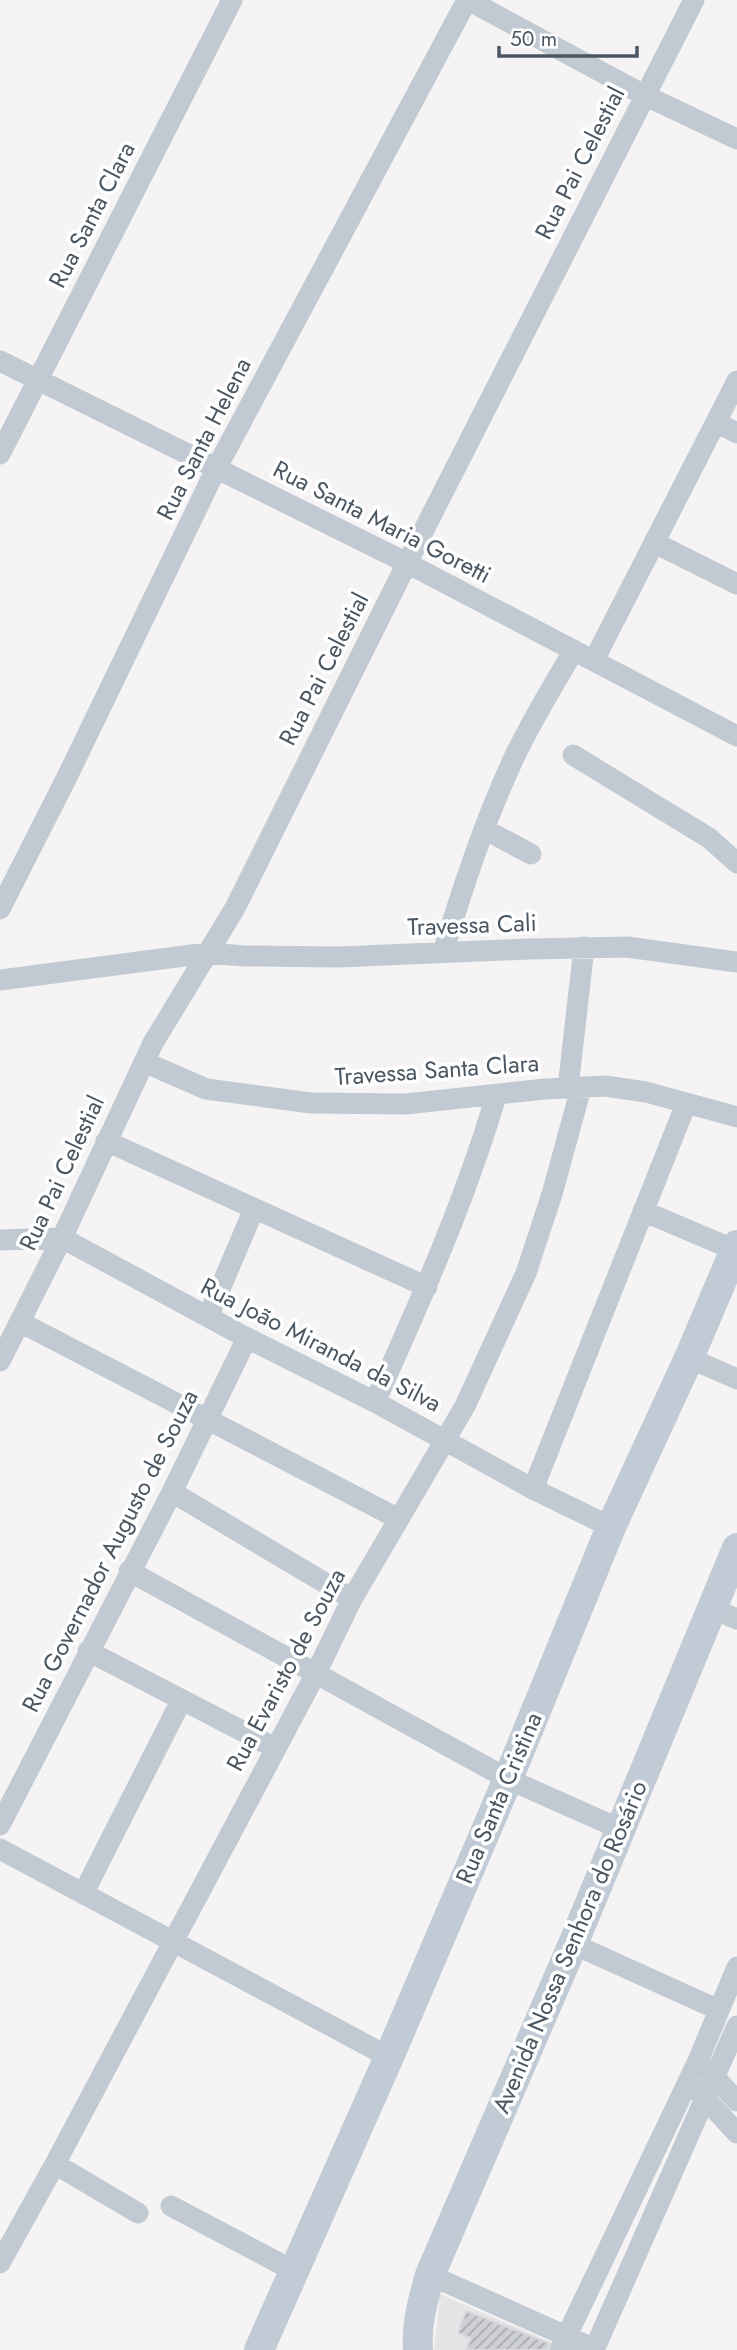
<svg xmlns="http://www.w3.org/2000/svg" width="737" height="2350" font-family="Jost,sans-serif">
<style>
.education{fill:#e6e4e5}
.building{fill:url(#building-hatch);stroke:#d7d9de;stroke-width:2}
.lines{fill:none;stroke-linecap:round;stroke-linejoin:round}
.minor{stroke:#c1cad2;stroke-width:21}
.secondary{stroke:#c1cbd6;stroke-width:30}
.labels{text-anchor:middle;stroke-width:7;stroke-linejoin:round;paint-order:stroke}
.street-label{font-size:24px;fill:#4a5661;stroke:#fff}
</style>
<defs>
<pattern id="building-hatch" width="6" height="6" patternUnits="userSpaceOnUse" patternTransform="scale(1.75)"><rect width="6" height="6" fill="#cdcfd5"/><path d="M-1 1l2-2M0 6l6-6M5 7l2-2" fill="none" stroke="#a8abb0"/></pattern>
</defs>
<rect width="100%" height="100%" fill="#f5f3f3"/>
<path class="education" d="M440,2294L555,2344L552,2350H434Z"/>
<path class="building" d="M466,2311L549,2343L547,2350H466L471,2338L458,2333Z"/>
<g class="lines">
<path class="minor" d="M468,0L644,95L737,139
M0,361L407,563L737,736
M716,422L737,433
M0,454L232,0
M655,543L737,584
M594,660L737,381
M573,755L709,838L737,863
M484,829L531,854
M0,909L67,777L216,469L467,0
M443,952C463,887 484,823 512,762C530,723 553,686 574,650
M0,980L207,953L245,956L339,957L529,949L627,947L737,962
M144,1062L206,1089L311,1103L406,1104L545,1089L605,1086L646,1092L737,1117
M568,1088L584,947
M106,1141L427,1287
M643,1211L737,1251
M0,1240L62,1238L247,1338L375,1402L533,1489L611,1527
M208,1317L254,1209
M20,1322L397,1518
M689,1358L737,1379
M0,1361L62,1238L153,1043L235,908L407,563L694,0
M375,1402C420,1302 465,1201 496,1096
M533,1489L686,1104
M172,1492L352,1599
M129,1571L508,1779L620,1829
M711,1608L737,1619
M88,1651L275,1748
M0,1825L172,1492L247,1338
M0,1849L389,2057
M83,1894L181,1701
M573,1944L719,2010
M707,2069L737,2101
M697,2090L737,2133
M55,2164L138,2213
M171,2206L294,2271
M0,2263L55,2164L316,1673L352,1599L465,1406L526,1273L552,1194L581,1088
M430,2275L595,2349
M560,2350L698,2061L737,1967
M594,2350L737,2026"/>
<path class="secondary" d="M259,2350L389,2057L508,1779L611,1527L689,1358L737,1245
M418,2350C416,2324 423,2300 430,2275L573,1944L737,1548"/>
</g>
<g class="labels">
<g class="street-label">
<text transform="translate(580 163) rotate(-63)" y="8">Rua Pai Celestial</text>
<text transform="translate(92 215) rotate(-63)" y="8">Rua Santa Clara</text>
<text transform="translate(204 439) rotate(-63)" y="8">Rua Santa Helena</text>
<text transform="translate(382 522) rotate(27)" y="8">Rua Santa Maria Goretti</text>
<text transform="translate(324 669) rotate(-63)" y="8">Rua Pai Celestial</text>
<text transform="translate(472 925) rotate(-2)" y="8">Travessa Cali</text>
<text transform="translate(437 1070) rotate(-4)" y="8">Travessa Santa Clara</text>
<text transform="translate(62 1173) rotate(-65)" y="8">Rua Pai Celestial</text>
<text transform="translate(321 1345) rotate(27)" y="8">Rua João Miranda da Silva</text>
<text transform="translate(110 1551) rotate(-63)" y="8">Rua Governador Augusto de Souza</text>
<text transform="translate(286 1670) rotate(-62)" y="8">Rua Evaristo de Souza</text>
<text transform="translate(499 1798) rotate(-67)" y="8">Rua Santa Cristina</text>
<text transform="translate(570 1947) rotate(-67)" y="8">Avenida Nossa Senhora do Rosário</text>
</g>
</g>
<path d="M499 46v10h138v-10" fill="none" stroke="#4a5661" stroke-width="3.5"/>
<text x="510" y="46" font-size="21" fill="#4a5661" stroke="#ffffff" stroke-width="5" paint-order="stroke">50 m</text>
</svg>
